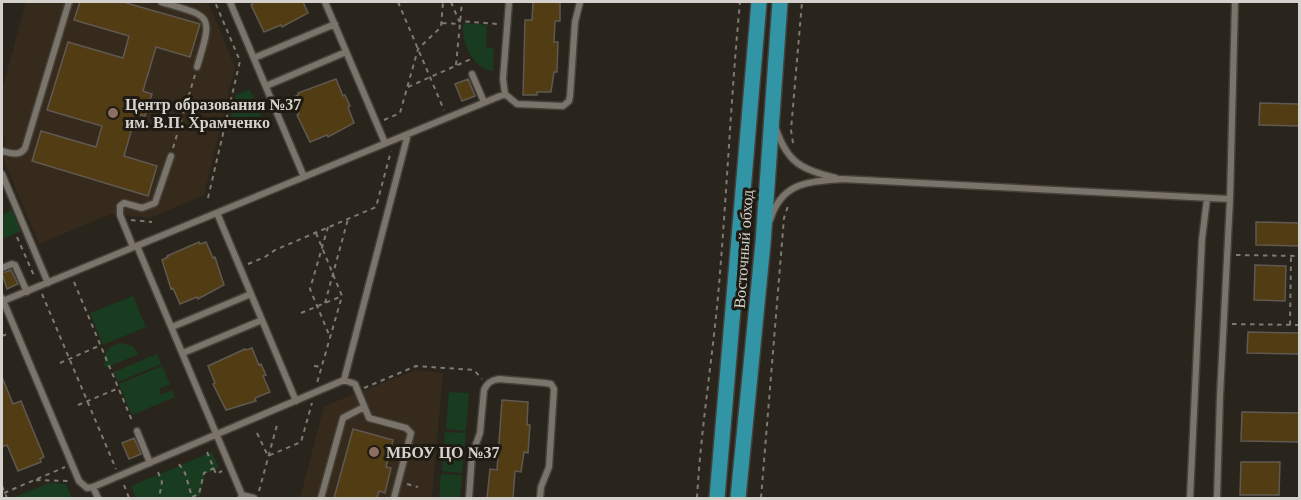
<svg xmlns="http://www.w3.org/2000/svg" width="1301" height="500" font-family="'Times New Roman',serif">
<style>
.education{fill:#352a1b}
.green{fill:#193c20}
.building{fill:#523c13;stroke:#5f5951;stroke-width:1.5}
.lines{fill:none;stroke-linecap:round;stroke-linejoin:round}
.service-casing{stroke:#45403a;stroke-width:9}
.primary-casing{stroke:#45403a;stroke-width:18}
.path{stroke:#7e7a73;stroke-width:2;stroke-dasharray:4.5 4.5;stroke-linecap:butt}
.service{stroke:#7a746b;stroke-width:6}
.primary{stroke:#3195a5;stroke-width:15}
.education-dot{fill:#8d6e63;stroke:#1f1b13;stroke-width:2}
.labels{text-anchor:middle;stroke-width:6;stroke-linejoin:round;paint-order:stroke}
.poi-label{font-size:16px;font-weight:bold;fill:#d5d2cd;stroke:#1f1b13;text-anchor:start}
.street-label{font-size:16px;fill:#d5d2cd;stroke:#1f1b13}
</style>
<rect width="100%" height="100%" fill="#29241c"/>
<path class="education" d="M26,2H208L235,67L204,195L150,218L111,214L39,244L2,156L6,138L2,137V89Z
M416,370L443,373L432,498H300L324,406Z"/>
<path class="green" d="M463,23L487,25L486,47L494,48L493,71C473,70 461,41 463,23Z
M250,89L262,118L227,132L236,95Z
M12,210L21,231L2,239V215Z
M133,296L146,327L103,345L90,313Z
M121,343L132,346L139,354L105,368C102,355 108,345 121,343Z
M157,354L161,364L118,382L114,372Z
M162,366L170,384L159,389L161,395L172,390L175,397L132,415L119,384Z
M449,392L469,393L466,431L446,429Z
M445,432L466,433L462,473L442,471Z
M212,452L219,468L205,474L200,496L193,498H136L131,486Z
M441,474L462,475L460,498H439Z
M49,483L66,484L72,498H13Z"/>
<path class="building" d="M80,2H123L200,24L190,57L156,47L143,91L152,94L145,116L136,114L124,156L157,166L148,196L32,161L41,131L96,147L102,126L47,110L68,42L123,58L129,36L74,20Z
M251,2H303L308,13L282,27L281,25L264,32L251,5L253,4Z
M533,2H560V21H555L554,42H558L557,72H554L551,92H537V95H523L525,20H532Z
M336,79L343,96L345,95L350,106L348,107L354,123L328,137L327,135L310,142L297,115L299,114L292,98L298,95V93Z
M468,79L475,96L462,101L455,84Z
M1260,103L1299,104V126L1259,125Z
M1256,222L1299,223V246L1256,245Z
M199,242L200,244L206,242L213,258L215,257L224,285L198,299L197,297L180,304L173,288L171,289L162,260L168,257L167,256Z
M1255,265L1286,266L1285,301L1254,300Z
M11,270L18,284L7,289L2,273Z
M1248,332L1299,333V354L1247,353Z
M252,348L259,365L261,364L266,375L263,376L270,392L255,398L256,401L226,410L213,384L215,383L208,366L245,349L246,350Z
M2,377L13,404L21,401L44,457L40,459L41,462L18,471L7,445L2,447Z
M502,400L528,402L527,425H530L528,453L524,452L521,472L515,471L513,498H487L490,469L497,470Z
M1242,412L1299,413V442L1241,441Z
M353,429L393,440L386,467L391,468L385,493L379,491L377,498H334Z
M134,438L141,454L129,459L122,443Z
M1241,462H1280L1279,495H1240Z"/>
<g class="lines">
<defs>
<path id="service" d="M161,2C213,17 213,14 197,67
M230,2L304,177
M325,2L385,143
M254,58L335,24
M472,74L484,102
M266,86L346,52
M505,94L503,79L509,2
M776,129C788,164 802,169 836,178
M2,151C11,153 19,157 25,148L69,2
M2,174L48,283
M217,213L296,401
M770,220C782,182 807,182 842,179L1230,199L1235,2
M137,246L242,495L241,498
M133,247L120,215V206L124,203L142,208L155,203L171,156
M2,268L12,264L15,265L27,292
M2,298L79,481L87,488L93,487L344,380L408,134
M3,301L505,94L517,104L563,106L569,101L570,96L575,22L580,2
M172,327L251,294
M183,353L262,320
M344,380L355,384L369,418L406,428L411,433L394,498
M137,431L150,463
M93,487L98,498
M242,495L254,498
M321,498L343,418L364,407
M469,498L472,455L480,433L484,390C487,383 491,380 499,379L545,383L551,384L554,389L549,467L541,487L540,498
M1190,498L1202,239L1207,199
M1217,498L1220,396L1230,199"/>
<path id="primary" d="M717,498L759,2
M738,498L763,243L780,2"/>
</defs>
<use href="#service" class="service-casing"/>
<use href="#primary" class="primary-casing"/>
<path class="path" d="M398,2L444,110
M451,2L459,21L498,24
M442,23L460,24
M456,65L462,2
M408,87L471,59
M384,120L400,113L418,49L441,27L443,2
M793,143L791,130L802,2
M173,148L195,75
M208,198L240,61L215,2
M131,220L152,222
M328,227L310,289L330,337
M316,233L342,296L317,383
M17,237L35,278
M1236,255L1300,256
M248,264L265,257L275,250L376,207L391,151
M74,282L133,423
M42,294L116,469
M325,303L348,219
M301,313L342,296
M1232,324L1300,325
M1290,325L1291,256
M2,336L7,334
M60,363L101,345
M314,366L322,367
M364,388L416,366L474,370L482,379
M78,405L119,388
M257,433L268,456L301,442L312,403
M207,452L216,474L222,471
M179,464L185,473L192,497L199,494L204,473L214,468
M158,472L162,482L159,498
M36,480L70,481
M407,484L418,487
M124,485L129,498
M2,486L7,498
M259,491L277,425
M4,493L65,467
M697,498C701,427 713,356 719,285C727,190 731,96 740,2
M761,498L784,218L789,203"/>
<use href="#service" class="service"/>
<use href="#primary" class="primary"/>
</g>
<g class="education-dot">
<circle cx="113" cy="113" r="6"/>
<circle cx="374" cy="452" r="6"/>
</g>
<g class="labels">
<g class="poi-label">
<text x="125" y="110">Центр образования №37<tspan x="125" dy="18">им. В.П. Храмченко</tspan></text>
<text x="386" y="458">МБОУ ЦО №37</text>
</g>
<g class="street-label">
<text transform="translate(743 249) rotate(-86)" y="6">Восточный обход</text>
</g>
</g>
<rect width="1301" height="500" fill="none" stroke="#d5d2cd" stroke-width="6"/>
</svg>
